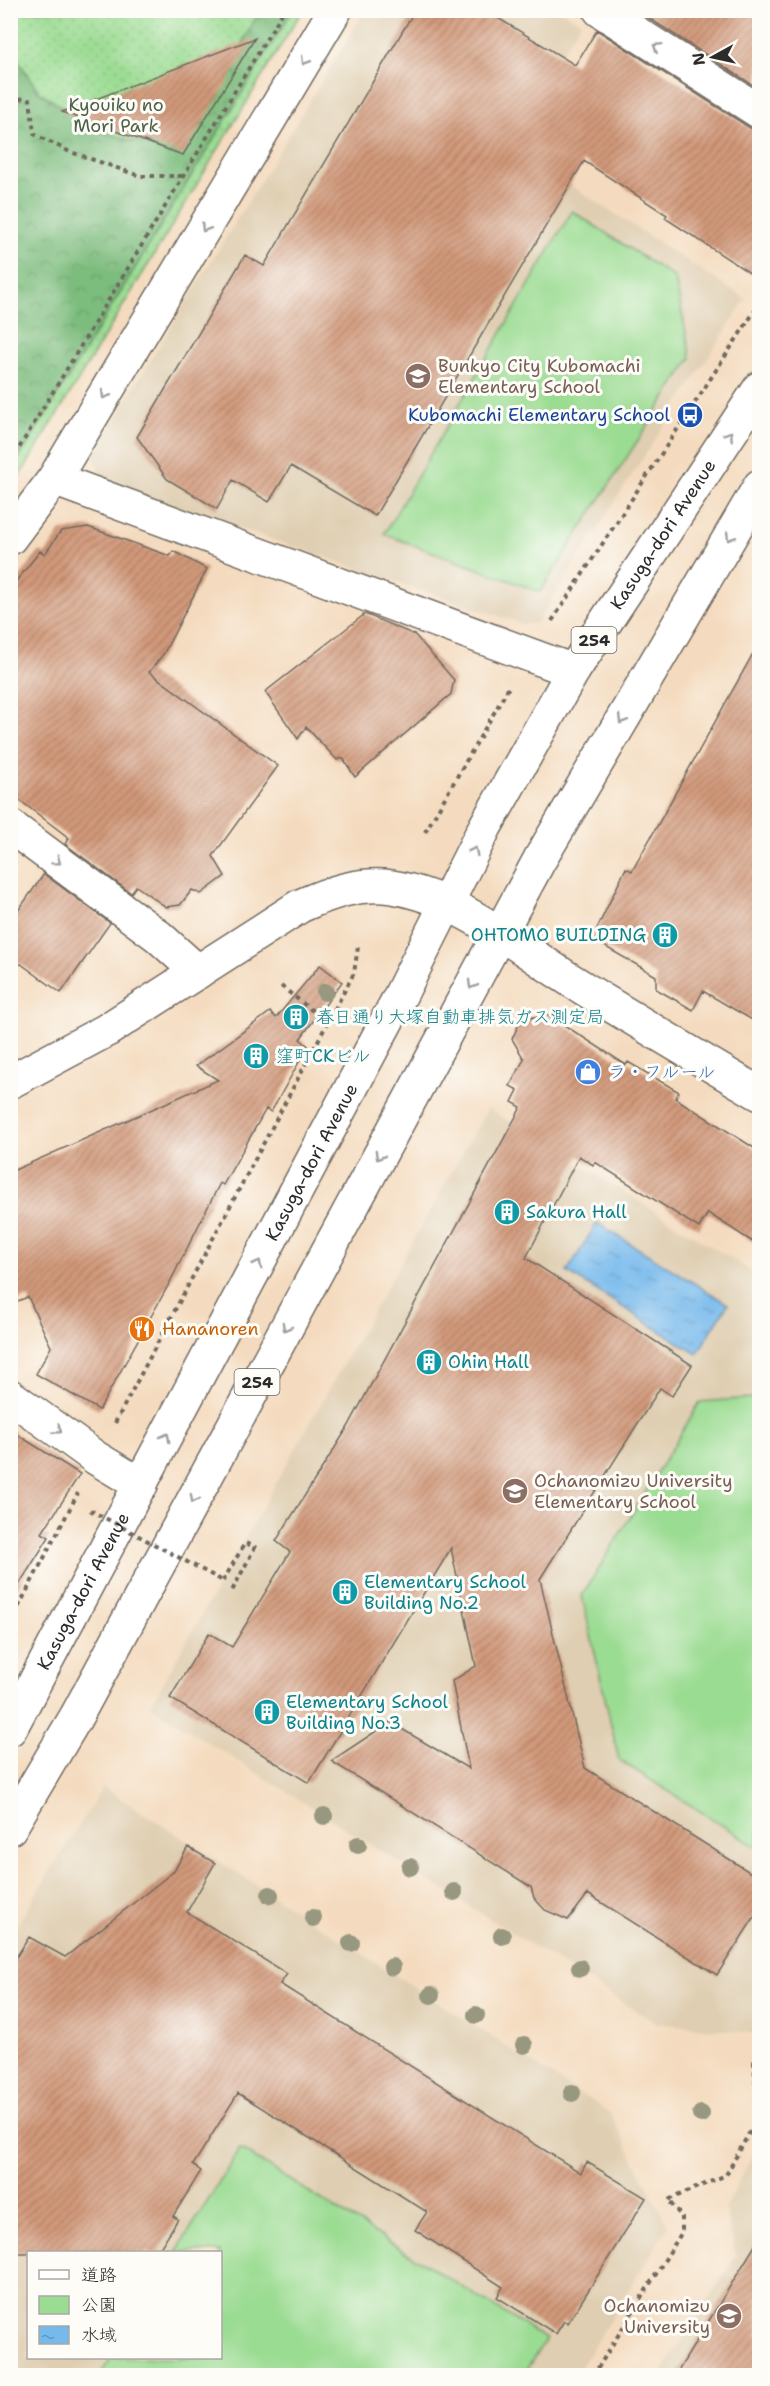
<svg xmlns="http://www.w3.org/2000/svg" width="770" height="2386" font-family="'Shantell Sans','Klee One',sans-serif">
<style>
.built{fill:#dfceb1;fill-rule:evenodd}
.green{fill:url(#green-dots);stroke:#63845f;stroke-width:1.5}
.forest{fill:url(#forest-crowns);stroke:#547454;stroke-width:1.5}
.pitch{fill:#9bdc93;stroke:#63845f;stroke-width:1.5}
.water{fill:url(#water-ripples);stroke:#50728c;stroke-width:1.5}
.building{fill:url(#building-hatch)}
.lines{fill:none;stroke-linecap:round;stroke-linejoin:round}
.street-casing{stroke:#71695f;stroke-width:36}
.secondary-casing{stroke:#71695f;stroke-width:36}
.highway-casing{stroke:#71695f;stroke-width:36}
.path{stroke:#71695f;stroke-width:4;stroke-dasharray:4.5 4.5;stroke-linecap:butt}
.street{stroke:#fff;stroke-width:33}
.secondary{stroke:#fff;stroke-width:33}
.highway{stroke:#fff;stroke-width:33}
.path-bridge{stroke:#71695f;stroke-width:4;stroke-dasharray:4.5 4.5;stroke-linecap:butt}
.tree{fill:#98977f}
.oneway{stroke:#a0a0a0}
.labels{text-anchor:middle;stroke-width:6;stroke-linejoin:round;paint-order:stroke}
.shield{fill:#fdfcf7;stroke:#6a6a68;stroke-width:1.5}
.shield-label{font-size:16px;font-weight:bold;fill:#2b2b2b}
.park-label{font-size:18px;fill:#4d604a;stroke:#fdfcf7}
.education-label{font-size:18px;fill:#785e54;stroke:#fdfcf7;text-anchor:start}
.transit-label{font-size:18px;fill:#164399;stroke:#fdfcf7;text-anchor:end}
.street-label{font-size:18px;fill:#2b2b2b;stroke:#fdfcf7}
.culture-label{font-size:18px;fill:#0d838f;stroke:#fdfcf7;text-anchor:start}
.shop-label{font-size:18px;fill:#366cbe;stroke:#fdfcf7;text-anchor:start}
.food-label{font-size:18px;fill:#c56008;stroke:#fdfcf7;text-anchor:start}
</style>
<defs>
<pattern id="green-dots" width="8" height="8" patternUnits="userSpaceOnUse" patternTransform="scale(1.5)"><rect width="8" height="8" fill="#9bdc93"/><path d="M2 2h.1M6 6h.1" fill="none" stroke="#86bd7f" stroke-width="1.8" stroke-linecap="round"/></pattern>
<pattern id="forest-crowns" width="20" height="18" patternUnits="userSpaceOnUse" patternTransform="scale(1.5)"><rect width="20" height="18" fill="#7cbc7d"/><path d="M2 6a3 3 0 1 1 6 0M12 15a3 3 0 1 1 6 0" fill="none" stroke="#669967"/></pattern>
<pattern id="water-ripples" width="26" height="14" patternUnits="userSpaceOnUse" patternTransform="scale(1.5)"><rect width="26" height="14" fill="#76b9ec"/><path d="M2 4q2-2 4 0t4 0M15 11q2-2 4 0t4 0" fill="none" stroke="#6197bf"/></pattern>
<pattern id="building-hatch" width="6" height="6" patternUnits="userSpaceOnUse" patternTransform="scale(1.5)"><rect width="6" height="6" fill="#d2997a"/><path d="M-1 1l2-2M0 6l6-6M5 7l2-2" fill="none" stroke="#ab7d64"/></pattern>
</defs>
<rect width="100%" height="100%" fill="#fdfcf7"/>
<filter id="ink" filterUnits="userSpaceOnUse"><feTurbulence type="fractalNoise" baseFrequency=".0167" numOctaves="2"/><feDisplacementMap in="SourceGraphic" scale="12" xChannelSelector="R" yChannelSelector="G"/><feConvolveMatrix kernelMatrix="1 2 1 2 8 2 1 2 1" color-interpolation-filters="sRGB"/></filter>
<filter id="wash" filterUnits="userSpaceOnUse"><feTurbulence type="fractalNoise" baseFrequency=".008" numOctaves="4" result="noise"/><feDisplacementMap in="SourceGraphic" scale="24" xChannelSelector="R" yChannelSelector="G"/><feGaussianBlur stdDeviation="1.35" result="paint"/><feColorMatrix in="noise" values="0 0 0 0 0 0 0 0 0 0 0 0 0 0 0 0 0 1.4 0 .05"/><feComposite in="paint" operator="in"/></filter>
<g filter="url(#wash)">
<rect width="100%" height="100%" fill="#f4dbbf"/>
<path class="built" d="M365,11H562L581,22L507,144L746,299L537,622L525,625L104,483L93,454Z
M488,1108L759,1276V2034L656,2023L150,1706Z
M103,1787L610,2113L668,2226L576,2375H11L10,1936ZM28,2252H220V2358H28Z
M759,2143V2375L659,2376L736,2256L725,2208Z"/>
<path class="green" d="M11,11H302L26,466L11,487Z"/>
<path class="forest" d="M259,11H292L11,471V50L39,92L95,129L129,140L164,146L208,110Z"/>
<path class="pitch" d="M572,211L675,278L691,358L540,592L384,534Z
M752,1398L760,1403L758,1848L619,1760L582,1596L700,1402Z
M240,2149L546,2339L523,2375H100L111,2358H220V2252H176Z"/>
<path class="water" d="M597,1223L728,1304L697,1354L567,1272Z"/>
<g id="blocks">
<path class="building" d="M415,10H485L575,65L597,30L750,128L759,131V279L665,218L667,215L584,161L375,516L291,466L269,502L233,480L217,509L167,479L137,437L245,255L264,266Z
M636,10H759V89Z
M255,38L183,155L62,112Z
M88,527L170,556L173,551L207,569L164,653L149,672L278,766L213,856L225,876L201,894L192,890L180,905L166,907L136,886L131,893L65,844L69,838L10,793V589L40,551L45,554L61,531Z
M365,614L415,635L454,680L451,694L355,777L343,758L337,760L306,727L298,739L265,692Z
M759,643V1024L703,991L693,1010L656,989V976L592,939L626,868L632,871Z
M44,874L110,923L61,993L21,964H10V922Z
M320,965L342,982L300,1039L308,1046L271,1112L266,1109L223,1185L220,1183L169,1284L99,1410L36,1374L51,1347L28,1297L10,1304V1172L218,1080L196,1066L270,1012L276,1018Z
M547,1014L626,1065L628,1062L679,1092L675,1098L759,1151V1246L708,1213L699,1228L595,1162L593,1165L579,1156L526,1258L692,1365L672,1396L660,1388L540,1579L585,1768L759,1878V1910L717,1975L588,1894L568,1920L545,1910L534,1898L531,1887L331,1761L390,1722L469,1769L452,1681L476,1666L451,1548L309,1783L170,1698L209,1633L232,1647L290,1552L276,1541L348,1427L521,1107L512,1102L518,1090L510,1086L524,1059L512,1039L521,1020Z
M10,1430L80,1474L42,1533L49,1537L10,1599Z
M188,1847L215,1863L187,1912L287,1974L280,1984L581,2173L587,2162L646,2198L568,2323L564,2321L556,2334L497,2297L503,2287L415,2230L427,2212L238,2093L193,2165L201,2171L173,2216L178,2219L157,2253H10V1967L29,1937L65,1957L174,1871Z
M759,2239V2376H675Z"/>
</g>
</g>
<g filter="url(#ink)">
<use href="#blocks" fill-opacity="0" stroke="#71695f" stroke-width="1.5"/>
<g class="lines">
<defs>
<path id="street" d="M600,10L760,112
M54,479L573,671
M10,538L54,479L335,10
M10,826L158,936L198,972
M10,1396L96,1458L141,1485"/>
<path id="secondary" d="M10,1082L107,1030L300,906C329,893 360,882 392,887C460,898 516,946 572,981C634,1020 697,1057 760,1094"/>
<g id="highway">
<path id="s1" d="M10,1729L399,998L485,827L573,671L760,388"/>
<path d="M10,1828L76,1717L540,859L760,486"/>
</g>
</defs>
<use href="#street" class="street-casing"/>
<use href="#secondary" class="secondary-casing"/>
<use href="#highway" class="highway-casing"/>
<path class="path" d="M10,98L30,99L34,134L68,151L140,176H183
M10,463L284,10
M552,621L760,303
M425,832L509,687
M281,986L328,1023
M115,1423L354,973L358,947
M223,1581L245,1543L255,1547L232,1591
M10,1623L78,1493
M593,2376L682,2232V2217L668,2200L726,2175L758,2117L754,2062L760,2061"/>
<use href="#street" class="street"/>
<use href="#secondary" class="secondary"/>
<use href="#highway" class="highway"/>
<path class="path-bridge" d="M90,1510L223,1581"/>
</g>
<g class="tree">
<circle cx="325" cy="992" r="9"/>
<circle cx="324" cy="1816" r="9"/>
<circle cx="358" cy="1845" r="9"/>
<circle cx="410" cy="1867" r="9"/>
<circle cx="454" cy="1892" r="9"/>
<circle cx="270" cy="1895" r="9"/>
<circle cx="313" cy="1918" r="9"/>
<circle cx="502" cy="1936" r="9"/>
<circle cx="351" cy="1943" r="9"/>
<circle cx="392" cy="1967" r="9"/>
<circle cx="580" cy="1968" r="9"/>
<circle cx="431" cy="1995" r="9"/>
<circle cx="476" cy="2015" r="9"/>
<circle cx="524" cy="2045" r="9"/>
<circle cx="572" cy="2093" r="9"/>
<circle cx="701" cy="2114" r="9"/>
</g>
<defs><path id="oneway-chevron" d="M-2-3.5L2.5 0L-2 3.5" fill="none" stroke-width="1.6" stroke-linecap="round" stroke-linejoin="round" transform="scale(1.5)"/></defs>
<g class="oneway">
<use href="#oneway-chevron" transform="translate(657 47) rotate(-148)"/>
<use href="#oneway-chevron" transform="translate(305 61) rotate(121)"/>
<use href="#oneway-chevron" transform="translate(205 228) rotate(121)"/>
<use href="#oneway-chevron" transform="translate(105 395) rotate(121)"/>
<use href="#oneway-chevron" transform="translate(729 435) rotate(-57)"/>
<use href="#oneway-chevron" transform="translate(730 537) rotate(121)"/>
<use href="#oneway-chevron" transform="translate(622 720) rotate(121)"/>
<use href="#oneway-chevron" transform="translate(474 851) rotate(-64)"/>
<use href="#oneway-chevron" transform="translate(57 861) rotate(37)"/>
<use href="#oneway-chevron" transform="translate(472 985) rotate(120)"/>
<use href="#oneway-chevron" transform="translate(379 1156) rotate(118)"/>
<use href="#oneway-chevron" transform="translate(258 1264) rotate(-62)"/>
<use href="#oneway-chevron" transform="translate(286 1327) rotate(118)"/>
<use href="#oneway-chevron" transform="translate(58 1430) rotate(36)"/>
<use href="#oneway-chevron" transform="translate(166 1437) rotate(-62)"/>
<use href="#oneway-chevron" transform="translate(194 1499) rotate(118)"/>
</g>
</g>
<defs>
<symbol id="school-disc" viewBox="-11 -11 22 22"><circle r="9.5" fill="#8d6e63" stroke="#fdfcf7"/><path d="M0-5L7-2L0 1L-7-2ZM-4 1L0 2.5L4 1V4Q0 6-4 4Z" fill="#fff"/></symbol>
<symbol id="bus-disc" viewBox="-11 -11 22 22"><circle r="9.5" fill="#1a4fb4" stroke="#fdfcf7"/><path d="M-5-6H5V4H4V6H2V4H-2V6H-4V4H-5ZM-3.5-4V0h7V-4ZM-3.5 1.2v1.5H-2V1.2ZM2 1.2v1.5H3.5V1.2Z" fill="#fff"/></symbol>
<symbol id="building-disc" viewBox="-11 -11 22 22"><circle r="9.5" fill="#0f9aa8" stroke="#fdfcf7"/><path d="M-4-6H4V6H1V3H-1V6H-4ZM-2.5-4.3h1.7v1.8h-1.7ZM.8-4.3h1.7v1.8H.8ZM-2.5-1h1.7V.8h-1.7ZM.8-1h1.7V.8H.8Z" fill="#fff"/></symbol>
<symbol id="shop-disc" viewBox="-11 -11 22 22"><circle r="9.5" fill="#3f7fe0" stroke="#fdfcf7"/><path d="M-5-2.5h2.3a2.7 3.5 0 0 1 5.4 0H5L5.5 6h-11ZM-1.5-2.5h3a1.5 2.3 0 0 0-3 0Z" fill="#fff"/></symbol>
<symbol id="restaurant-disc" viewBox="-11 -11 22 22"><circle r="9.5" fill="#e8710a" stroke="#fdfcf7"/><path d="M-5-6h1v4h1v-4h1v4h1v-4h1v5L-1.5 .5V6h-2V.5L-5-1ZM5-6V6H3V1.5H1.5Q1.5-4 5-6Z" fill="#fff"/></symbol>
<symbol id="university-disc" viewBox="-11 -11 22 22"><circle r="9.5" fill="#8d6e63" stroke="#fdfcf7"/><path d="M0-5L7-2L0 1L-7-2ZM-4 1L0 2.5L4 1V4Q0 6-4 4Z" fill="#fff"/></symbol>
</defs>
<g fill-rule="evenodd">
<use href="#school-disc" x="403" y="361" width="30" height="30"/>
<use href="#bus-disc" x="675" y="400" width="30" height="30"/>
<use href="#building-disc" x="650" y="920" width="30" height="30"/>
<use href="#building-disc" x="281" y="1002" width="30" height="30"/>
<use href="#building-disc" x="241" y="1041" width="30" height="30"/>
<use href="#shop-disc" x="573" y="1057" width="30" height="30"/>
<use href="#building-disc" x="492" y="1197" width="30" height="30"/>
<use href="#restaurant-disc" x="127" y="1314" width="30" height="30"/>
<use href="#building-disc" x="414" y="1347" width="30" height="30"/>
<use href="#school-disc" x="500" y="1476" width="30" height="30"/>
<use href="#building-disc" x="330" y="1577" width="30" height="30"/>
<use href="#building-disc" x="252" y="1697" width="30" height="30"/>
<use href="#university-disc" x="714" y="2301" width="30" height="30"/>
</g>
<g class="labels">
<g class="shield">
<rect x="571.5" y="627" width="45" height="26" rx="4.5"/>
<rect x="234.5" y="1369" width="45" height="26" rx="4.5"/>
</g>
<g class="shield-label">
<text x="594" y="646">254</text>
<text x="257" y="1388">254</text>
</g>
<g class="park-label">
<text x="116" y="111">Kyouiku no<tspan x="116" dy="21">Mori Park</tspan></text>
</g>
<g class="education-label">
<text x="438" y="372">Bunkyo City Kubomachi<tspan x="438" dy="21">Elementary School</tspan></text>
<text x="534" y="1487">Ochanomizu University<tspan x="534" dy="21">Elementary School</tspan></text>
<text x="710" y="2312" text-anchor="end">Ochanomizu<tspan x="710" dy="21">University</tspan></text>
</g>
<g class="transit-label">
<text x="670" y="421">Kubomachi Elementary School</text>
</g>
<g class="street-label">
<text dy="6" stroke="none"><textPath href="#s1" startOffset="1362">Kasuga-dori Avenue</textPath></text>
<text dy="6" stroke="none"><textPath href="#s1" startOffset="642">Kasuga-dori Avenue</textPath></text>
<text dy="6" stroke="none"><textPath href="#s1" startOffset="156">Kasuga-dori Avenue</textPath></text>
</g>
<g class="culture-label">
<text x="646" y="941" text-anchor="end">OHTOMO BUILDING</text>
<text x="316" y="1023">春日通り大塚自動車排気ガス測定局</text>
<text x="276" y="1062">窪町CKビル</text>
<text x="526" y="1218">Sakura Hall</text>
<text x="448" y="1368">Ohin Hall</text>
<text x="364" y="1588">Elementary School<tspan x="364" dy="21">Building No.2</tspan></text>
<text x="286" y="1708">Elementary School<tspan x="286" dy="21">Building No.3</tspan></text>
</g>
<g class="shop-label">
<text x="608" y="1078">ラ・フルール</text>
</g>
<g class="food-label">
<text x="162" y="1335">Hananoren</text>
</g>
</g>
<rect width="770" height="2386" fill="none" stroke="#fdfcf7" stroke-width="36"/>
<rect x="27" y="2251" width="195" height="108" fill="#fdfcf7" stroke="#a9a8a5" stroke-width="1.5"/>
<rect x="39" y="2270" width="30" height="9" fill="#ffffff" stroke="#a9a8a5" stroke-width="1.5"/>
<text x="81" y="2281" font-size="18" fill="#2b2b2b">道路</text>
<rect x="39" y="2296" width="30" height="18" fill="#9bdc93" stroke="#a9a8a5" stroke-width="1.5"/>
<text x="81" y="2311" font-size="18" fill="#2b2b2b">公園</text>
<rect x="39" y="2326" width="30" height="18" fill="url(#water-ripples)" stroke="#a9a8a5" stroke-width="1.5"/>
<text x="81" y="2341" font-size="18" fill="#2b2b2b">水域</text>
<g transform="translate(713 57) rotate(262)" stroke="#fdfcf7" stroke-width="4.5" paint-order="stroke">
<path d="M0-4.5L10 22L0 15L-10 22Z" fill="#2b2b2b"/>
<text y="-9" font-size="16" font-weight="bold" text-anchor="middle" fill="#2b2b2b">N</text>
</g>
</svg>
